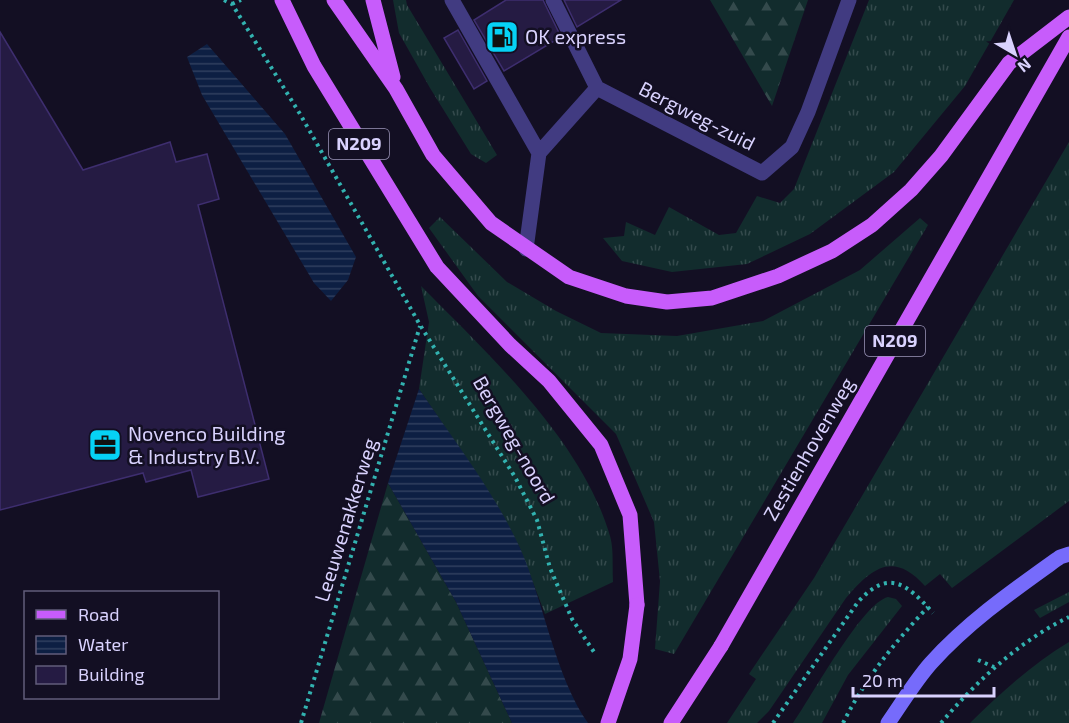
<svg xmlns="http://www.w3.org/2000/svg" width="1069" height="723" font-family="'Exo 2',sans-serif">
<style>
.grass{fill:url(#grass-tufts)}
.forest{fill:url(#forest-firs)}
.water{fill:url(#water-rules)}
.building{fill:#251b43;stroke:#3e2e6f;stroke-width:1.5}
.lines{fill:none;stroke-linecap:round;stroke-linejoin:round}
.path{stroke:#32b2b0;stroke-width:4;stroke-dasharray:3 4.5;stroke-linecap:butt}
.lane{stroke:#413b81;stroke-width:15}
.secondary{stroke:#766bfb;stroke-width:15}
.primary{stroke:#c75cfb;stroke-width:15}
.primary-bridge{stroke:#c75cfb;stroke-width:15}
.labels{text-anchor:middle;stroke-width:5;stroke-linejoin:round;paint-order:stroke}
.shield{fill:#130f23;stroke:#9e98bc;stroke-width:1.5}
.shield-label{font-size:18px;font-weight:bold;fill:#d9d2fe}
.poi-label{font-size:20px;fill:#d9d2fe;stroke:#130f23;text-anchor:start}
.street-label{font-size:20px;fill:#d9d2fe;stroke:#130f23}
</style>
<defs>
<pattern id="grass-tufts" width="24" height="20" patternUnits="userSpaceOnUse" patternTransform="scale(1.5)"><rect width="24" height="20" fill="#122c2d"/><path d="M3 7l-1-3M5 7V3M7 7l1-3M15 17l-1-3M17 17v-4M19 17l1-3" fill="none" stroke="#344a4c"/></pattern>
<pattern id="forest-firs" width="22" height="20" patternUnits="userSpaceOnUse" patternTransform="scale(1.5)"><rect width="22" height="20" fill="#122c2d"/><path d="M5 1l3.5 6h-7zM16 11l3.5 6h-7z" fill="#344a4c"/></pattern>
<pattern id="water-rules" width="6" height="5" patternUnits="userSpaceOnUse" patternTransform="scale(1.5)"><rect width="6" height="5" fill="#0d1f43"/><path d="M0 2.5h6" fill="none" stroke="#303f5f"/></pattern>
</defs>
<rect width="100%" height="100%" fill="#130f23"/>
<path class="grass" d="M393,0H406L407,5L497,155L486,163L471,154L430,88L399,33Z
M869,0H1014L965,86L894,172L810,234L747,264L672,272L622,261L603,238L624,236L626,222L655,235L669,207L719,235L736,233L757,196L780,203L794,189Z
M1069,142V501L952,588L940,574L925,586C894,551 872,567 846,598L769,711L757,723H727L756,679L749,674L814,578Z
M440,217L507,282L556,311L601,333L677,336L763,321L860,270L920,218L928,225L674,654L655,649L660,581L654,522L616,434L478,296L429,228Z
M421,286C489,355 582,440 610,536C614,550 612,567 613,582L545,614L519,546L477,474L419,389L429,322Z
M1069,592V602L1040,618L1034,610Z
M888,597L896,599L902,606L848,675L822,723H793C811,698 862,603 888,597Z
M1069,642V723H970C1001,693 1032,664 1069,642Z"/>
<path class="forest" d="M710,0H808L772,106Z
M388,483L456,602L512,723H319Z"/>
<path class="water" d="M207,44L285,134L356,257L348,280L331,301L314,283L202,95L187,57Z
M419,389C453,439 495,493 520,548C544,602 555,676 588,723H512L456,602L388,483Z"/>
<path class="building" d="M506,0H543L561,37L504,71L474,20Z
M564,0H621L577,27Z
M458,30L487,81L474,89L444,38Z
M0,32L83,170L170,142L176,162L207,154L219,199L198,205L269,479L198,497L191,470L146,482L143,473L0,510Z"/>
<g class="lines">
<path class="path" d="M224,0L232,4L300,114L420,325L515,477L537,520L550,568L572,619L596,655
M232,4L241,0
M978,660L994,667
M301,723L420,326
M773,723L858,602C889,568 907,584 933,613
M843,723C865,679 894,643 928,607
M941,723C977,681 1019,641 1069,617"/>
<path class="lane" d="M452,0L539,153L597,88L762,173L792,147L808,112L849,0
M553,0L597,88
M526,249L539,153"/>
<path class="secondary" d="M888,723C902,703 915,681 931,663C969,621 1014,590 1060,557L1069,554"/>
<path class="primary" d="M282,0L314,66L437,267L510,345L549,381L601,445L630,515L637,605
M334,0L396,89L433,155L491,223L569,277L626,296L667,302L712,298L778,276L832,251L872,225L911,190L941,156L1009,63L1069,17
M373,0L393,77
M721,646L1069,37"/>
<path class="primary-bridge" d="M608,723L630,659L637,605
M671,723L721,646"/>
</g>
<defs>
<symbol id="fuel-square" viewBox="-11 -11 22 22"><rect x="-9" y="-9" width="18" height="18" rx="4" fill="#06d2f5" stroke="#130f23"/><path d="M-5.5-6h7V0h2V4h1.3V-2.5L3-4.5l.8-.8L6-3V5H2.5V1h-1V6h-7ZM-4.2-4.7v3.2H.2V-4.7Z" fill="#111"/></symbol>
<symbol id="office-square" viewBox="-11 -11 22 22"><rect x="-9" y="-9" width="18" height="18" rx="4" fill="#06d2f5" stroke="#130f23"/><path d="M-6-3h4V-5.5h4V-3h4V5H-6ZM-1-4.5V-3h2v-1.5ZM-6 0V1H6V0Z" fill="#111"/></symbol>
</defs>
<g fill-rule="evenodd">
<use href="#fuel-square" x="483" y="18" width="38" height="38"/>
<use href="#office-square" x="86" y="426" width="38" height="38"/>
</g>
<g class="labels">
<g class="shield">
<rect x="329" y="129" width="60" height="30" rx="4.5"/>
<rect x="865" y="326" width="60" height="30" rx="4.5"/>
</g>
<g class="shield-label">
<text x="359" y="150">N209</text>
<text x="895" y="347">N209</text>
</g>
<g class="poi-label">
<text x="525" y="44">OK express</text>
<text x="128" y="441">Novenco Building<tspan x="128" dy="23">&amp; Industry B.V.</tspan></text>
</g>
<g class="street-label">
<text transform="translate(697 116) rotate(27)" y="7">Bergweg-zuid</text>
<text transform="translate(514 440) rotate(60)" y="7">Bergweg-noord</text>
<text transform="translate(809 449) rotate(-60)" y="7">Zestienhovenweg</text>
<text transform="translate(346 520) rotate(-73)" y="7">Leeuwenakkerweg</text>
</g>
</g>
<rect x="24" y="591" width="195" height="108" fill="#130f23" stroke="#625d7b" stroke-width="1.5"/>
<rect x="36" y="610" width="30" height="9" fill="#c75cfb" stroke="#625d7b" stroke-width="1.5"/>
<text x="78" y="621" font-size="18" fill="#d9d2fe">Road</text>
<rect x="36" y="636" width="30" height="18" fill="url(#water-rules)" stroke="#625d7b" stroke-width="1.5"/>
<text x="78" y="651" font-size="18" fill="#d9d2fe">Water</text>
<rect x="36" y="666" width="30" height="18" fill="#251b43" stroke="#625d7b" stroke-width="1.5"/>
<text x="78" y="681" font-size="18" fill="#d9d2fe">Building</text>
<g transform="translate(1015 54) rotate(141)" stroke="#130f23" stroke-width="4.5" paint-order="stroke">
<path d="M0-4.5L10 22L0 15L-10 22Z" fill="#d9d2fe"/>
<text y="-9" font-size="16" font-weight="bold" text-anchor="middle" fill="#d9d2fe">N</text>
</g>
<path d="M853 687v9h141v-9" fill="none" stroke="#d9d2fe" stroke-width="3"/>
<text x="862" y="687" font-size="18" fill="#d9d2fe" stroke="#130f23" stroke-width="4.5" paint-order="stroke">20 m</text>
</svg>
